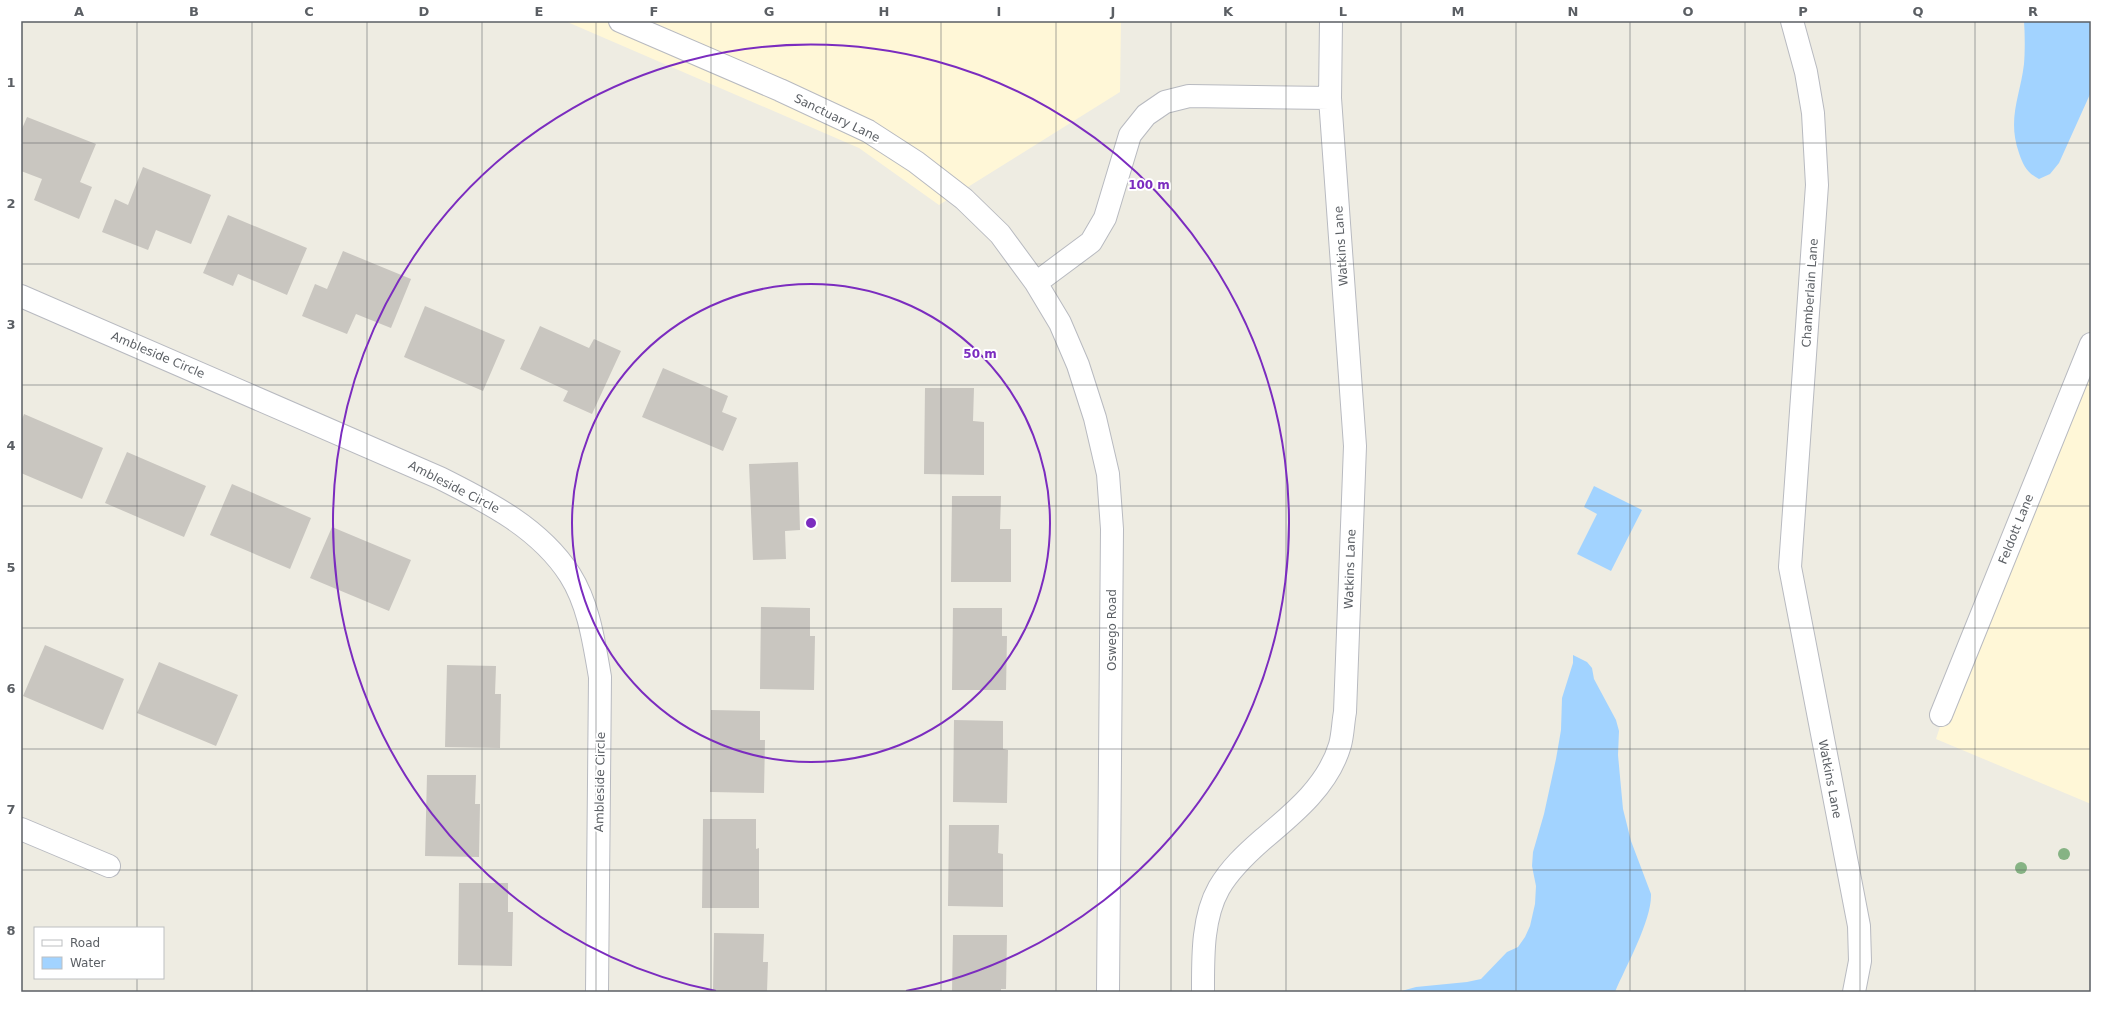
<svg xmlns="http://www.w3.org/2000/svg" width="2112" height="1013" font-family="'DejaVu Sans',sans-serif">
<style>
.commercial{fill:#fff7d7}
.water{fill:#a2d3ff}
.building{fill:#c9c6c0}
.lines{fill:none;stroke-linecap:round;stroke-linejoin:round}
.street-casing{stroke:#b8bac0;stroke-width:24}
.street{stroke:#fff;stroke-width:22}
.tree{fill:#86b384}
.grid{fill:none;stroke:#5b5f64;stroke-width:1;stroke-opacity:0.55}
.ring{fill:none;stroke:#7b2cbf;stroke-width:2}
.labels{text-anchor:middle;stroke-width:4;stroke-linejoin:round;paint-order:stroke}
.street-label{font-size:12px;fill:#5b5f64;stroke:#fff}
.centre{fill:#7b2cbf;stroke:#fff;stroke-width:2}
.ring-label{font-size:12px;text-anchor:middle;font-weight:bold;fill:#7b2cbf;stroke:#fff;stroke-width:4;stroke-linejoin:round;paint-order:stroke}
.neatline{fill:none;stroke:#5b5f64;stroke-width:1.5}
.grid-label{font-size:13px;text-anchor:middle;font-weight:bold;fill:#5b5f64}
</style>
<rect width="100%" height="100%" fill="#eeece2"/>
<path class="commercial" d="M565,21H1121L1120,92L939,205L859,148Z
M2091,346V804L1936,739L1953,687Z"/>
<path class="water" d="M2024,21H2091V92L2059,163L2050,174L2039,179C2027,173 2023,165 2019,153C2007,119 2020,97 2024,64C2025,51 2025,35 2024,21Z
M1594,486L1642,510L1611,571L1577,554L1597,514L1584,507Z
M1573,655L1587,662L1592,668L1594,679L1616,720L1619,731L1618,755L1623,809L1631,841L1651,894C1652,920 1626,966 1615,992H1398L1416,987L1467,982L1481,979L1507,952L1518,947L1525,937L1530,926L1535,904L1536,886L1532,866L1533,852L1544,814L1556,759L1561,730L1562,698L1573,663Z"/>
<path class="building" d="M27,117L96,144L80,182L92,187L79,219L34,200L42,179L21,171V131Z
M143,167L211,195L191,244L156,230L148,250L102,232L115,199L128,205Z
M228,215L307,248L287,295L238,274L233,286L203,273Z
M343,251L411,279L391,328L356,314L347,334L302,316L315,284L327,289Z
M425,306L505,340L483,391L404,357Z
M540,326L589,348L594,339L621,351L592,414L563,401L568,391L520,369Z
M663,368L728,396L722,412L737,418L723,451L642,417Z
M925,388H974L973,421L984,422V475L924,474Z
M24,414L103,448L82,499L21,473V422Z
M127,452L206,486L184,537L105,503Z
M798,462L800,530L785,531L786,559L753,560L749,464Z
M232,484L311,518L290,569L210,535Z
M952,496H1001L1000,529H1011V582H951Z
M332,527L411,560L389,611L310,578Z
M761,607L810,608V636H815L814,690L760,689Z
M953,608H1002V636H1007L1006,690H952Z
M45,645L124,679L103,730L23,696Z
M159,662L238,695L216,746L137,713Z
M447,665L496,666L495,694H501L500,748L445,747Z
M711,710L760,711V740H765L764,793L710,792Z
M954,720L1003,721V749L1008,750L1007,803L953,802Z
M427,775H476L475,804H480L479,857L425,856Z
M703,819H756V849L759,848V908H702Z
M949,825H999L998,853L1003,854V907L948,906Z
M459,883H508V912H513L512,966L458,965Z
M714,933L764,934L763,962H768L767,992H713Z
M953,935H1007L1006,989H1001V992H952Z"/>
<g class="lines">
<defs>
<path id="street" d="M620,21L780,90L868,131L916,162L964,199L1000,234L1036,283L1060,323L1078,365L1095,418L1108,474L1112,529L1108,992
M1792,21L1806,72L1813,113L1817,185L1790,567L1859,926L1860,961L1854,992
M1036,283L1091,242L1105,218L1130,135L1146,115L1165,102L1189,96L1330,98
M21,296L440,478C488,502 540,528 570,575C589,605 594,643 600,677L597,992
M1941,715L2091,344
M21,829L109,866
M1203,992C1203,958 1202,918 1219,888C1230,869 1246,854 1262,840C1293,814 1328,786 1340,745C1343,734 1343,722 1345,712L1355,446L1330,98L1331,21"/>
</defs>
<use href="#street" class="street-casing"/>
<use href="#street" class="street"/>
</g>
<g class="tree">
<circle cx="2064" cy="854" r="6"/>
<circle cx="2021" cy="868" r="6"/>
</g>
<path class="grid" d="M137,21V928M252,21V992M367,21V992M482,21V992M596,21V992M711,21V992M826,21V992M941,21V992M1056,21V992M1171,21V992M1286,21V992M1401,21V992M1516,21V992M1630,21V992M1745,21V992M1860,21V992M1975,21V992M21,143H2091M21,264H2091M21,385H2091M21,506H2091M21,628H2091M21,749H2091M21,870H2091M137,978V992"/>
<g class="ring">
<circle cx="811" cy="523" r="239"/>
<path d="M716 991A478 478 0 1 1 906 991"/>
</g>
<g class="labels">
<g class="street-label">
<text transform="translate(837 118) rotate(26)" y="4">Sanctuary Lane</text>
<text transform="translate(1341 246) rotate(-94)" y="4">Watkins Lane</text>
<text transform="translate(1810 293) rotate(-86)" y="4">Chamberlain Lane</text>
<text transform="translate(158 355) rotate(23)" y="4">Ambleside Circle</text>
<text transform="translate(454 487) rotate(27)" y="4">Ambleside Circle</text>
<text transform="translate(2016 529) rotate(-68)" y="4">Feldott Lane</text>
<text transform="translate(1350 569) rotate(-88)" y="4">Watkins Lane</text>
<text transform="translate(1112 630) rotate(-90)" y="4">Oswego Road</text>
<text transform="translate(1830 779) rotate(79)" y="4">Watkins Lane</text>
<text transform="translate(600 782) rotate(-89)" y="4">Ambleside Circle</text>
</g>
</g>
<circle cx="811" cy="523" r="6" class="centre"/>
<g class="ring-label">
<text x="1149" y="189">100 m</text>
<text x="980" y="358">50 m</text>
</g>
<rect width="2112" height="1013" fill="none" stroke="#ffffff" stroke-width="44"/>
<rect x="34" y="927" width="130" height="52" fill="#ffffff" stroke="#bdbfc1"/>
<rect x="42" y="940" width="20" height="6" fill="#ffffff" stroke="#bdbfc1"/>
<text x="70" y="947" font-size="12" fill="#5b5f64">Road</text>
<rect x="42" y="957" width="20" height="12" fill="#a2d3ff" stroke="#bdbfc1"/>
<text x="70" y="967" font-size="12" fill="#5b5f64">Water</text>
<rect x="22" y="22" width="2068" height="969" class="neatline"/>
<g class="grid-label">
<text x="79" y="16">A</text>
<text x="194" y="16">B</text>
<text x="309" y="16">C</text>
<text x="424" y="16">D</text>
<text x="539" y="16">E</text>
<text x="654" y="16">F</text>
<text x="769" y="16">G</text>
<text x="884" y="16">H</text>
<text x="999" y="16">I</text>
<text x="1113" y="16">J</text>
<text x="1228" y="16">K</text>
<text x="1343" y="16">L</text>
<text x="1458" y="16">M</text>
<text x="1573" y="16">N</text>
<text x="1688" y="16">O</text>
<text x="1803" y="16">P</text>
<text x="1918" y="16">Q</text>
<text x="2033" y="16">R</text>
<text x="11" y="87">1</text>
<text x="11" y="208">2</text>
<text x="11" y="329">3</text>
<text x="11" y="450">4</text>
<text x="11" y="572">5</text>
<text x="11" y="693">6</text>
<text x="11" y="814">7</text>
<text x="11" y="935">8</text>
</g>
</svg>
